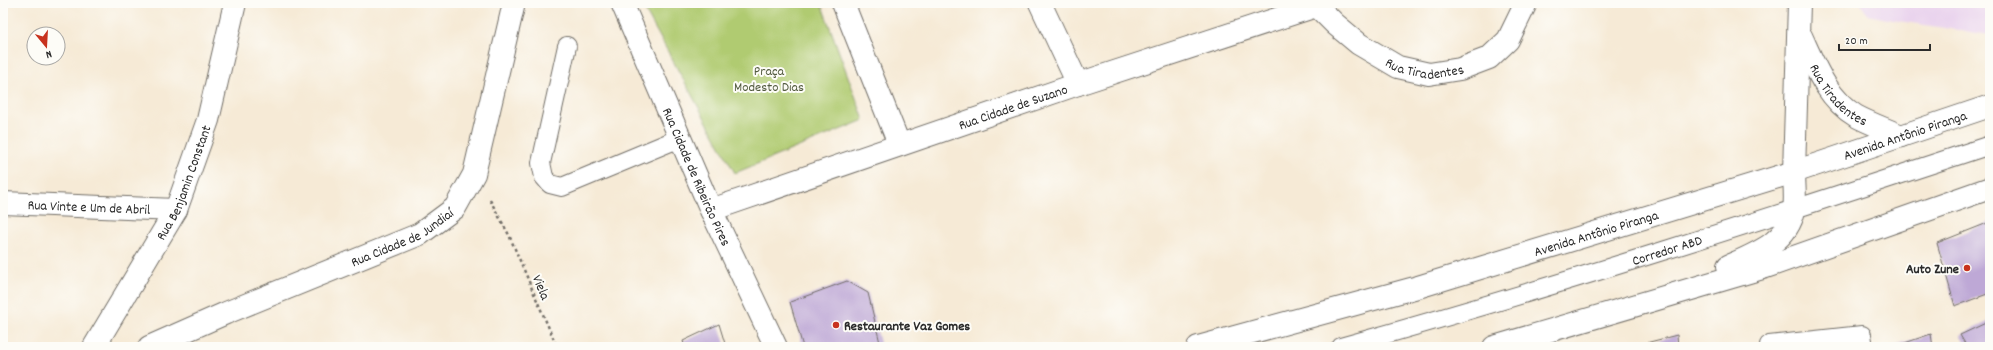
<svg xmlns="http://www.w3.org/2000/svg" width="1993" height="350" font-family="Dekko,sans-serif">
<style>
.built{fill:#e9d2ed}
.green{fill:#b0cb71;stroke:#6e7b4e}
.building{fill:#bea8d6}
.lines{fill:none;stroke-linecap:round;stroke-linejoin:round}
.lane-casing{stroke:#726e67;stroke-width:20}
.street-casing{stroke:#726e67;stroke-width:24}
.secondary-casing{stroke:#726e67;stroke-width:24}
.path{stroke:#726e67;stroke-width:2.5;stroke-dasharray:3 3;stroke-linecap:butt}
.lane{stroke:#fff;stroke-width:18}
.street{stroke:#fff;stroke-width:22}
.secondary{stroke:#fff;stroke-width:22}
.poi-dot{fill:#c8321e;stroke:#fdfcf7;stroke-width:1.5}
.labels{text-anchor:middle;stroke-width:4;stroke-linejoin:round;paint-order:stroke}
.street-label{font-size:14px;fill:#2b2b2b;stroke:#fdfcf7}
.park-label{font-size:14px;fill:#535b40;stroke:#fdfcf7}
.poi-label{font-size:14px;font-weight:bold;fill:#2b2b2b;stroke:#fdfcf7;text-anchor:end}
</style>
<rect width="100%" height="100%" fill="#fdfcf7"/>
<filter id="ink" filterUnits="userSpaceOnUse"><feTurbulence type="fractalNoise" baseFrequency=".025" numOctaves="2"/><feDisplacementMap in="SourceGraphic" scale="8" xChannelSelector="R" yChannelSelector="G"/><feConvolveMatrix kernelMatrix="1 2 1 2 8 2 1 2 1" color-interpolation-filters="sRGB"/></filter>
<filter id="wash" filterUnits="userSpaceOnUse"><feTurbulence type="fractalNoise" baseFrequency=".012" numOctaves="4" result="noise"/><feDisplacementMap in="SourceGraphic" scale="16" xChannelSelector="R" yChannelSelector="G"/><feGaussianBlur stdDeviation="0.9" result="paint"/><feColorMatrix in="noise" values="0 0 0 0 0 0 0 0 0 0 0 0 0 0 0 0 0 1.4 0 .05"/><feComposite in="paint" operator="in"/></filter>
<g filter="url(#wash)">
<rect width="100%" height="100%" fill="#f6ead6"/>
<path class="built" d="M1860,3H1990V35L1892,20L1868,15Z"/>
<path class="green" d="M641,3H821L864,120L735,173Z"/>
<g id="blocks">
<path class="building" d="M1990,222V293L1955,306L1937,243Z
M847,281L868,293L881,347H803L790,302Z
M1990,321V347H1967L1960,335Z
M719,324L726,347H685L683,341Z
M1931,334L1933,347H1896V346Z
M1677,335L1678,347H1634V346Z"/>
</g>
</g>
<g filter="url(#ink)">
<use href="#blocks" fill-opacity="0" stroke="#726e67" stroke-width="1"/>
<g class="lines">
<defs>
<g id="lane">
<path d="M567,46L541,163L544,177L550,184L562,187L680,138"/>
<path d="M1769,345L1862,335L1864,347"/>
<path id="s1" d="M1341,347C1559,286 1775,216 1990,145"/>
</g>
<g id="street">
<path id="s2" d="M622,3L711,210L776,347"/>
<path d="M843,3L899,144"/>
<path d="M1040,3L1078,84"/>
<path id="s3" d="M1314,3L1335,24L1359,44L1398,67L1429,74L1460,69L1489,58L1508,40L1526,3"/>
<path id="s4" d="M1801,36C1814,64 1827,99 1856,116C1871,124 1886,129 1901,136"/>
<path d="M1794,172L1799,3"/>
<path id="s5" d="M3,203L176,210"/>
<path id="s6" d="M711,210L1078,84L1316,6"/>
<path id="s7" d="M94,347L176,210L208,120L235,3"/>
<path id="s8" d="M149,347L226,313L420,234L455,208L474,174L514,3"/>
</g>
<g id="secondary">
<path d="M1728,266C1755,254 1788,242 1794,210C1796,198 1794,184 1794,172"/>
<path id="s9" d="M1198,347L1418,287L1794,172L1990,106"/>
<path d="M1494,347L1766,267L1990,188"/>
</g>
</defs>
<use href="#lane" class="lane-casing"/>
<use href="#street" class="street-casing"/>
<use href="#secondary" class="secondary-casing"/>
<path class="path" d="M490,200L509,235L557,347"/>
<use href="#lane" class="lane"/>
<use href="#street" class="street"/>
<use href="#secondary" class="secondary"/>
</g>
</g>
<g class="poi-dot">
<circle cx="1967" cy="268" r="4"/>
<circle cx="836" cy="325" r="4"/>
</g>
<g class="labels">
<g class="street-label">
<text dy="5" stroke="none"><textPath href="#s3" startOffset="133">Rua Tiradentes</textPath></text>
<text dy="5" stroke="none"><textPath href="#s4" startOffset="71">Rua Tiradentes</textPath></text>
<text dy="5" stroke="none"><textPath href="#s6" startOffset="319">Rua Cidade de Suzano</textPath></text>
<text dy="5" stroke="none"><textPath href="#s9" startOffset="738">Avenida Antônio Piranga</textPath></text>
<text dy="5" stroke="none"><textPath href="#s2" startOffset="189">Rua Cidade de Ribeirão Pires</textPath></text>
<text dy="5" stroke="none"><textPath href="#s7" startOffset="188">Rua Benjamin Constant</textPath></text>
<text dy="5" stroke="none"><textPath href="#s5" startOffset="86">Rua Vinte e Um de Abril</textPath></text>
<text dy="5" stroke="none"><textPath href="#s9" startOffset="414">Avenida Antônio Piranga</textPath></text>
<text dy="5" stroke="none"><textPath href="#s8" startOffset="276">Rua Cidade de Jundiaí</textPath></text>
<text dy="5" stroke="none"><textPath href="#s1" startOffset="340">Corredor ABD</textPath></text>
<text transform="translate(542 287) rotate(67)" y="5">Viela</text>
</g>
<g class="park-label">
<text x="769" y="75">Praça<tspan x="769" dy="16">Modesto Dias</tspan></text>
</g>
<g class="poi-label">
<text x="1959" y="273">Auto Zune</text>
<text x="844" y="330" text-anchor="start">Restaurante Vaz Gomes</text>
</g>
</g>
<rect width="1993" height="350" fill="none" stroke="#fdfcf7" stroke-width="16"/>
<g transform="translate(46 46) rotate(162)"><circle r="19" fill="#fdfcf7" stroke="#a9a8a5"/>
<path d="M0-3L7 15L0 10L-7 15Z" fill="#c8321e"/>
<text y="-6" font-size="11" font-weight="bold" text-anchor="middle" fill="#2b2b2b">N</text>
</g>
<path d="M1839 44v6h91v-6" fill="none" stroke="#2b2b2b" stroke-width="2"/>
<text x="1845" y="44" font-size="12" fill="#2b2b2b" stroke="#fdfcf7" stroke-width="3" paint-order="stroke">20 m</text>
</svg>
